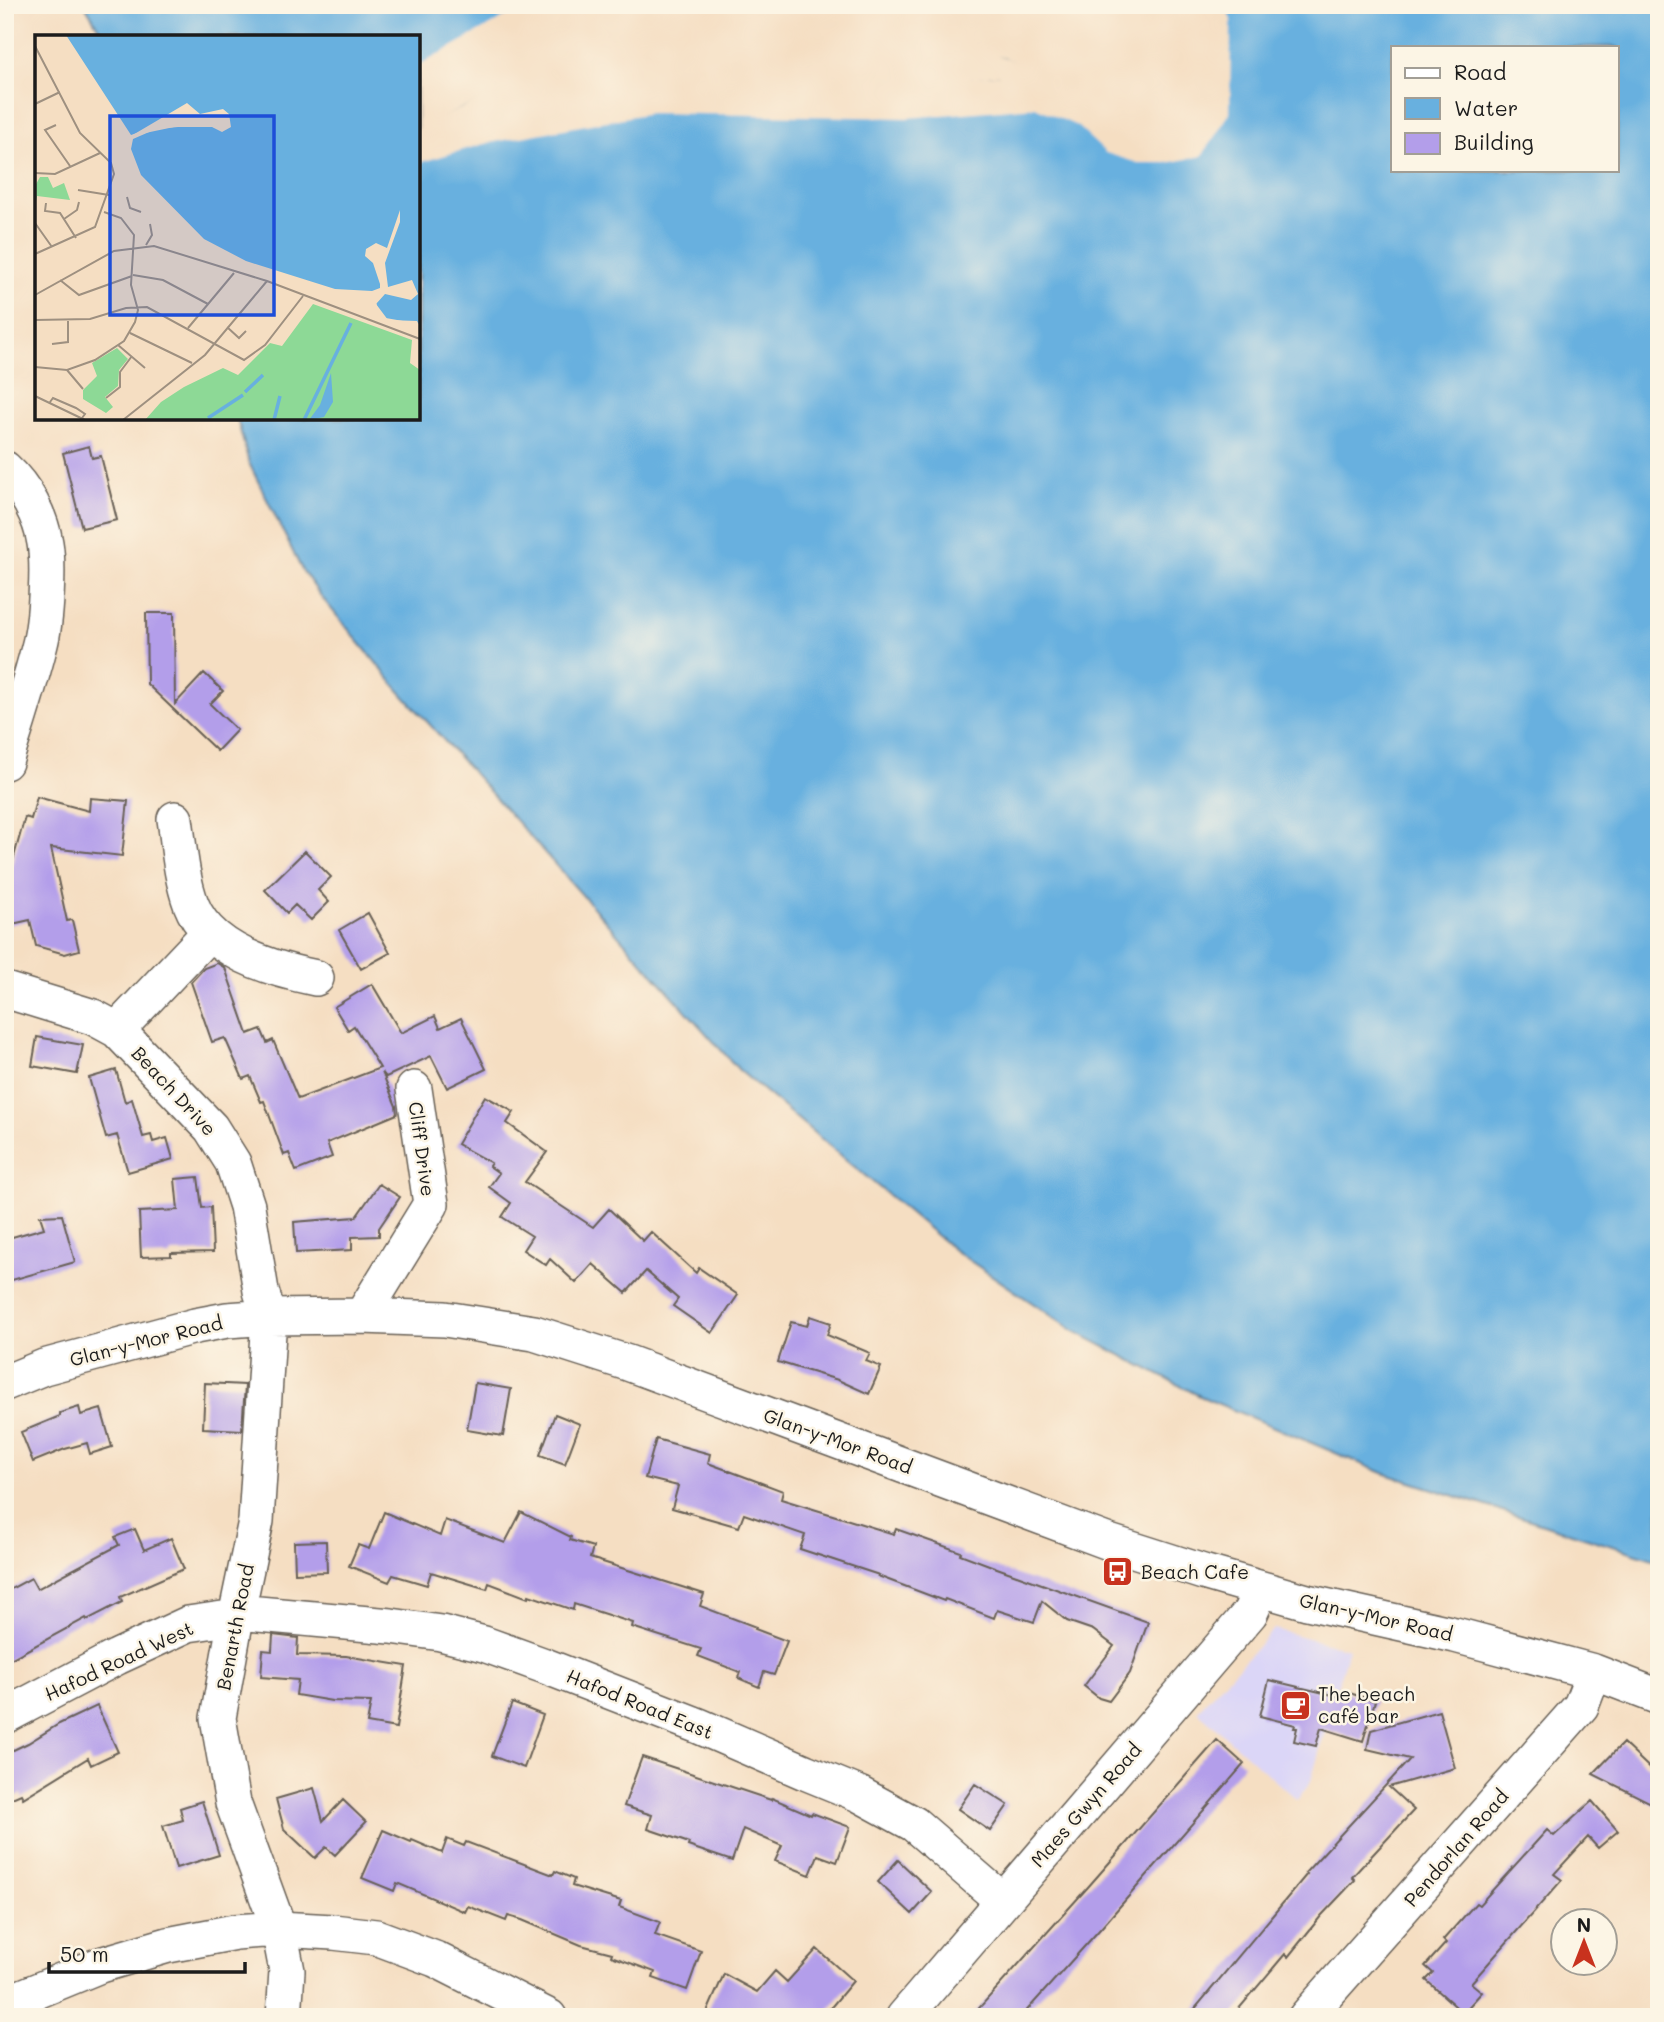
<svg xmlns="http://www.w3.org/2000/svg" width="1664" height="2022" font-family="Mali,sans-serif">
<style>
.built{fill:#dbd6f7}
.water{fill:#68b0df;stroke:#42667e;stroke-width:2;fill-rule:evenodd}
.pier{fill:#f5dec2}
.building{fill:#b39eea}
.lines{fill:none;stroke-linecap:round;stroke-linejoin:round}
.minor-casing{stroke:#686056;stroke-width:38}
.minor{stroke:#fff;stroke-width:35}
.labels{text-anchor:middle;stroke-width:5;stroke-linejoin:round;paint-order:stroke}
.street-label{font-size:19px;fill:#1c1c1c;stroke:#fcf5e5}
.poi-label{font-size:19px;fill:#1c1c1c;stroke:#fcf5e5;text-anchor:start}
.inset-river{fill:none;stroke:#68b0df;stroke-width:3.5}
.inset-road{fill:none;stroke:#9e9080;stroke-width:2}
.view{fill:#1d4ed8;fill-opacity:0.15;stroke:#1d4ed8;stroke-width:3.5}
.inset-edge{fill:none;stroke:#1c1c1c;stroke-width:3.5}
</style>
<rect width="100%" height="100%" fill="#fcf5e5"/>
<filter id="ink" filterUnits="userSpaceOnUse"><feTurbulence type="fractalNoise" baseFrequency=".0143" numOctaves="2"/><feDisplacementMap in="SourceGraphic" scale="14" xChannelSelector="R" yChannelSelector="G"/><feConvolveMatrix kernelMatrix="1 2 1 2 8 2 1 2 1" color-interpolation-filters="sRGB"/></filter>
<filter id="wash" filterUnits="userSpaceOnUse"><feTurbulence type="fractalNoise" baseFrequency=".00686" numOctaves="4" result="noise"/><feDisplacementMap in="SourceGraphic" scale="28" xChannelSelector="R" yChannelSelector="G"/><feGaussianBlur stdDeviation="1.57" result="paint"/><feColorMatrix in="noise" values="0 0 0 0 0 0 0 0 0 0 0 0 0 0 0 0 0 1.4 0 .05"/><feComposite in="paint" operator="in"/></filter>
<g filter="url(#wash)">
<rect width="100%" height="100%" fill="#f5dec2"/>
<path class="built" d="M1274,1629L1348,1649L1311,1781L1297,1800L1197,1711Z"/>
<path class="water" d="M85,5H752L524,77L418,128V37H104Z
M821,5H1659V1561L1383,1473L1200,1396L1074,1331L954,1250L739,1070L398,689L323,599L302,570L249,463L237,418H418V157L471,134L795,92L921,85L1019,73L1023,62ZM1393,47H1617V170H1393Z"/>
<path class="pier" d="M526,5H756L754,9L656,45L526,81L461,108L418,131V66Z
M818,5H1225L1231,20L1230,113L1202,156L1166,163H1138L1106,153L1077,126L1035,107L907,118L650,113L484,144L418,163V154L470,131L648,83L795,89L921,82L995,75L1016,70L1019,63L1003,57L928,48L860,25L820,8Z"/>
<g id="blocks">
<path class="building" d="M89,446L92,458L101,456L117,520L82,528L63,453Z
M146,613H174L175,704L204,673L223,691L210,704L237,730L217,751L147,684Z
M37,797L89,811L90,798L128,801L122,856L51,848L67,921L72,920L79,950L65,954L36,946L30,920L8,925L5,914V889L25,817L31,819Z
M305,851L331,877L318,890L329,902L311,920L295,905L287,913L265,890Z
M368,913L390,953L361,969L339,930Z
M217,963L225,968L248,1034L261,1029L267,1043L273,1040L298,1099L380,1068L354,1026L348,1030L334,1007L372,984L401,1033L435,1016L440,1028L461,1018L486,1069L447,1088L431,1056L386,1077L382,1072L396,1106L397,1114L327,1143L332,1157L296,1171L289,1153L284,1155L264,1101L261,1102L250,1076L243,1079L225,1038L212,1042L191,982L204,968Z
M37,1037L83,1045L77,1074L32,1066Z
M116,1070L125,1102L132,1099L143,1137L151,1135L153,1142L167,1138L173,1159L128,1172L117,1135L106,1138L89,1078Z
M485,1096L514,1112L507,1123L547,1152L525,1182L593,1227L609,1209L643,1241L651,1232L696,1273L699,1268L738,1295L712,1333L673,1306L678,1299L646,1271L626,1293L593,1264L576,1283L550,1259L546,1265L523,1250L532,1236L502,1217L511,1203L489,1187L499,1173L489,1166L491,1163L457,1144Z
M198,1177L202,1208L211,1207L213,1252L171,1253V1256L141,1257L139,1212L178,1210L175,1179Z
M379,1184L400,1197L379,1228V1236L352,1237V1250L296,1253L294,1222L356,1217Z
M62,1215L75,1262L5,1282V1239L44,1228L40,1216Z
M810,1316L831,1323L827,1335L870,1353L866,1361L881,1367L869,1394L838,1380L778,1362L791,1322L807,1326Z
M205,1383L245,1385L242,1430L203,1428Z
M475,1383L511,1389L503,1436L467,1430Z
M79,1407L81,1415L101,1409L112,1447L90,1454L87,1443L65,1449L33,1462L21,1432L60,1416V1413Z
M555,1414L580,1424L565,1464L540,1455Z
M656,1439L710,1454L708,1463L783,1491L781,1499L894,1534L896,1529L961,1552L960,1554L997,1568L1148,1622L1130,1673L1109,1701L1099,1698L1084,1686L1114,1646L1093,1630L1067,1621L1042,1601L1034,1622L997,1610L994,1618L945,1599L944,1601L878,1576L879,1575L800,1549L805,1535L744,1514L739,1527L672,1508L678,1486L645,1478Z
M384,1512L440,1536L445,1520L505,1543L521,1512L571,1537L570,1540L593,1547L590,1558L704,1594L700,1606L756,1627L755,1629L787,1641L774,1675L764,1672L759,1687L738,1678L740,1672L698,1656L701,1649L632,1627L633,1623L574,1604L573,1610L529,1595L528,1598L489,1583L487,1589L431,1572L427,1585L393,1575L389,1582L349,1566L358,1545L369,1549Z
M135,1529L144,1550L171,1538L184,1569L120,1597L122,1602L87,1620L86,1618L5,1662V1592L31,1578L37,1589L119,1545L115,1537Z
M326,1541L327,1572L295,1573L294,1542Z
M273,1635L298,1638L297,1655L346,1656L406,1666L396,1728L367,1723L371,1702L332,1701L296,1695L298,1680L261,1677L263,1650L272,1651Z
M1269,1680L1341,1697L1343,1691L1375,1701L1363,1741L1321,1728L1316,1746L1294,1741L1297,1728H1294L1295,1725L1260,1716Z
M512,1703L543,1715L524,1768L492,1756Z
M97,1706L118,1752L91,1765L88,1758L23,1798L21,1794L5,1801V1754L28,1743L59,1724Z
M1439,1711L1455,1768L1389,1787L1414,1810L1352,1877L1355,1880L1321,1916L1288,1957L1285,1954L1232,2017H1188L1307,1874L1305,1873L1410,1759L1367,1749L1371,1730Z
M1217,1740L1244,1764L1101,1928L1021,2017H971L1088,1887Z
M1623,1743L1659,1777V1807L1593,1774Z
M642,1757L771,1800L772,1798L811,1815L812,1813L850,1827L837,1862L818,1855L810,1875L775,1861L782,1846L743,1829L732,1861L688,1846L689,1843L648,1829L652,1815L624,1806Z
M975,1784L1008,1805L990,1831L958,1809Z
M314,1788L323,1821L343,1800L366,1822L335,1855L326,1847L315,1858L284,1829L276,1799Z
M202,1801L219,1855L176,1868L163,1826L183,1820L180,1808Z
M1592,1801L1618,1831L1598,1848L1588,1837L1554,1874L1562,1880L1471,1983L1482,1992L1463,2013L1426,1980L1433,1973L1425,1966L1446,1943L1443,1940L1476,1903L1479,1905L1547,1830L1554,1836Z
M383,1830L411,1842L412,1840L442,1853L447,1839L464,1846L466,1842L553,1875L555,1871L574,1879L572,1886L621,1901L619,1907L660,1922L655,1935L701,1951L687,1990L653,1978L655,1972L611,1956L612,1953L581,1945L522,1920L508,1916L506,1921L468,1906L465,1912L397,1883L394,1891L362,1878Z
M898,1860L932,1892L912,1914L878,1882Z
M817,1949L853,1981L823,2017H705L724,1974L757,1992L775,1971L787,1982Z"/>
</g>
</g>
<g filter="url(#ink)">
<use href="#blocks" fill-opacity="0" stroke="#686056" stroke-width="2"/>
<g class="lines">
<defs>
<path id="minor" d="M5,469C25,487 41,517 45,543C49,566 46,621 40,644C30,684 17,723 5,762
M175,819C179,846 181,877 191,904C209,951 271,969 316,978
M5,990L93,1017L117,1030L211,1128L233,1163L247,1206L261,1291L269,1317L256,1521L237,1612L218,1718L233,1803L279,1929L287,1971L284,2017
M117,1030L209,933
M362,1316L431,1204L414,1089
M5,1383L44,1367L195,1326L227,1320L269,1317L362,1316L445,1319L534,1333L628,1363L1109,1542L1203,1572L1307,1602L1455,1635L1594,1672L1659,1697
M237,1612L391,1626L441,1633L484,1644L545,1666L699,1726L805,1772L859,1794L914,1824L1003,1901
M5,1716L117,1657L188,1624L236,1617
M5,2004L100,1965L168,1945L235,1932L279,1929L333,1932L376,1937L435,1959L549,2017
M904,2017L1250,1613L1261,1589
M1306,2017L1581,1706L1594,1672"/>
</defs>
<use href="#minor" class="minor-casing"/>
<use href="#minor" class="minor"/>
</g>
</g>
<defs>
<symbol id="bus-square" viewBox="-11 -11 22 22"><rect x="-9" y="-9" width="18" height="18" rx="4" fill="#c8321e" stroke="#fcf5e5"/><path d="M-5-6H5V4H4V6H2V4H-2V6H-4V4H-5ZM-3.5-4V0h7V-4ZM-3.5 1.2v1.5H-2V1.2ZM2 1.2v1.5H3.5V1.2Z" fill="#fff"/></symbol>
<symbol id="cafe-square" viewBox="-11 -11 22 22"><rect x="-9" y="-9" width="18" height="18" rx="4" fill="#c8321e" stroke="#fcf5e5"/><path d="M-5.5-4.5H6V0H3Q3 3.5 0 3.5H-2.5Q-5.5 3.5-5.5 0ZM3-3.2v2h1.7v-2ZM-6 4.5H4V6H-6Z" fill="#fff"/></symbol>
</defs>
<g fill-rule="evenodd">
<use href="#bus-square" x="1100" y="1554" width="35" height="35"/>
<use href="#cafe-square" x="1278" y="1688" width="35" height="35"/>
</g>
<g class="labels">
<g class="street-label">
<text transform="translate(174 1091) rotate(47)" y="7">Beach Drive</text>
<text transform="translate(422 1149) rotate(82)" y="7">Cliff Drive</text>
<text transform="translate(146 1341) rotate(-14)" y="7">Glan-y-Mor Road</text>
<text transform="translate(838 1441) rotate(20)" y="7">Glan-y-Mor Road</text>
<text transform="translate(1376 1617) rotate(13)" y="7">Glan-y-Mor Road</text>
<text transform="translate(235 1627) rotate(-79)" y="7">Benarth Road</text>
<text transform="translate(119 1661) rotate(-25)" y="7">Hafod Road West</text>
<text transform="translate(640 1704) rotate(22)" y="7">Hafod Road East</text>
<text transform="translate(1086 1805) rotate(-49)" y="7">Maes Gwyn Road</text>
<text transform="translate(1456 1848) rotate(-49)" y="7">Pendorlan Road</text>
</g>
<g class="poi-label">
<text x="1141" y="1579">Beach Cafe</text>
<text x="1318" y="1701">The beach<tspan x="1318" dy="22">café bar</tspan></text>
</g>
</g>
<g transform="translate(35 35)">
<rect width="385" height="385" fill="#f5dec2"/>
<path d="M5,142H13L18,153L29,148L35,165L2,161L0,171V151ZM278,269L377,305L375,328L385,335V385H110L126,367L149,352L188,333L203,340L235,308L247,311ZM82,313L93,324L84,335L83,351L70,362L78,372L71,378L48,364V355L62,341L57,328Z" fill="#8dd996"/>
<path d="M31,0H385V289L345,282L341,267L350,252L345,244V253L337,256L300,254L211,226L169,204L106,140L96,114L98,104L121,94L165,90L152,81L96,100ZM296,338L298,367L289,382L274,385L285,370Z" fill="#68b0df"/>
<path d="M152,68L165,79L188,74L194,79L196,92L187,97L177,92H139L96,101ZM365,175V187L350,228L353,252L377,245L383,259L376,265L350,259L341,269L353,285L382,286L385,292L344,285L337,270L347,255L338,228L330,221L331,214L341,208L352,213Z" fill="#f5dec2"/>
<path class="inset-river" d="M210,357L228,340M173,383L208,360M239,385L245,361M269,385L316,288"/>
<path class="inset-road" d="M0,11L45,98L76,128L79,139L60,192L0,219M0,69L25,57M21,90L10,95L35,131M0,138L20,139L65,118M43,155L74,160M92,162L95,173L106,177M11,168L10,176L25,178L41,203M29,184L42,175L44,167M0,188L17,212M111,210L117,200L115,189M98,240L128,245L173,269M25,245L44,260L97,241M0,260L79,216L119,211L232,246L385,304M0,285L55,284L91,273L112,272L209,325L230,310L268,261M192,292L204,303L211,296M153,293L199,238M95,298L157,328M17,309L33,307V286M83,310L110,333M0,332L32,335L60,325L89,306L100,287L103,275L96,250L99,200L86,183L69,177M32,335L48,354M0,361L50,385M71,363L85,352V337L97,321M15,367L18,363L41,373L50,379L47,383M88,385L170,320L232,246"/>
<path class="view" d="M75,81H239V280H75Z"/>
<rect width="385" height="385" class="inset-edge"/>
</g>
<rect width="1664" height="2022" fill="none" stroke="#fcf5e5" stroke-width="28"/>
<rect x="1391" y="46" width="228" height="126" fill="#fcf5e5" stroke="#a29e95" stroke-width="2"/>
<rect x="1405" y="68" width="35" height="10" fill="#ffffff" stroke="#a29e95" stroke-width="2"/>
<text x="1454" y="80" font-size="21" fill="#1c1c1c">Road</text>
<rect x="1405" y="98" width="35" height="21" fill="#68b0df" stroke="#a29e95" stroke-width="2"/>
<text x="1454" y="116" font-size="21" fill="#1c1c1c">Water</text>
<rect x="1405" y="133" width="35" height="21" fill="#b39eea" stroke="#a29e95" stroke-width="2"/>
<text x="1454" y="150" font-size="21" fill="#1c1c1c">Building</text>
<g transform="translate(1584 1942)"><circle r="33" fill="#fcf5e5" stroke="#a29e95" stroke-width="2"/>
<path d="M0-5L12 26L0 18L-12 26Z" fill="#c8321e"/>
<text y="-10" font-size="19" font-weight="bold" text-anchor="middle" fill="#1c1c1c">N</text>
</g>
<path d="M49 1962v10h196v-10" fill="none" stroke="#1c1c1c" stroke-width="3.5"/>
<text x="60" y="1962" font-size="21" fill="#1c1c1c" stroke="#fcf5e5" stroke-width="5" paint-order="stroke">50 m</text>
</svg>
